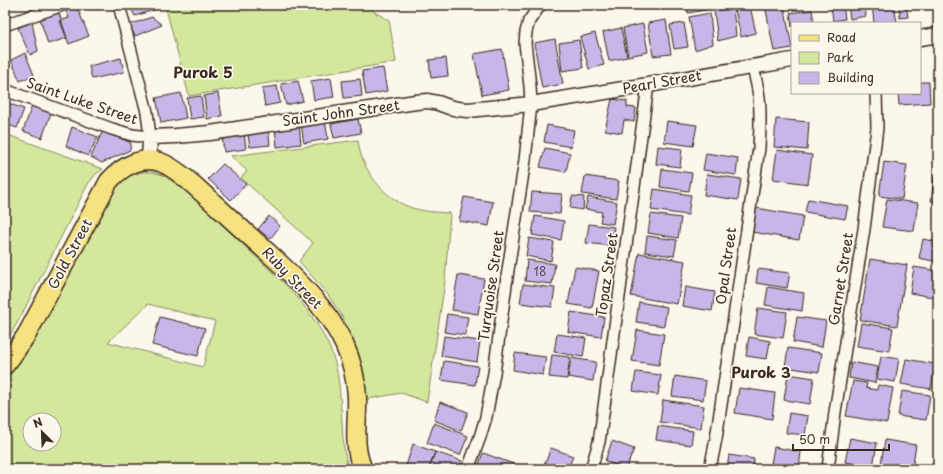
<svg xmlns="http://www.w3.org/2000/svg" width="943" height="474" font-family="'Playpen Sans',sans-serif">
<style>
.green{fill:#d4e89d;stroke:#88895e;fill-rule:evenodd}
.building{fill:#c6b7e8;stroke:#3b2a1e}
.lines{fill:none;stroke-linecap:round;stroke-linejoin:round}
.minor-casing{stroke:#3b2a1e;stroke-width:14}
.tertiary-casing{stroke:#3b2a1e;stroke-width:17}
.primary-casing{stroke:#3b2a1e;stroke-width:21}
.minor{stroke:#fbf7ec;stroke-width:11}
.tertiary{stroke:#fbf7ec;stroke-width:14}
.primary{stroke:#f7e281;stroke-width:18}
.labels{text-anchor:middle;stroke-width:3.5;stroke-linejoin:round;paint-order:stroke}
.number-label{font-size:12px;fill:#5e4d50}
.street-label{font-size:14px;fill:#3b2a1e;stroke:#fbf7ec}
.neighbourhood-label{font-size:15px;font-weight:bold;fill:#3b2a1e;stroke:#fbf7ec}
</style>
<rect width="100%" height="100%" fill="#fbf7ec"/>
<filter id="ink" filterUnits="userSpaceOnUse"><feTurbulence type="fractalNoise" baseFrequency=".025" numOctaves="2"/><feDisplacementMap in="SourceGraphic" scale="8" xChannelSelector="R" yChannelSelector="G"/><feConvolveMatrix kernelMatrix="1 2 1 2 8 2 1 2 1" color-interpolation-filters="sRGB"/></filter>
<g filter="url(#ink)">
<path class="green" d="M165,5H366L376,13L389,20L396,62L189,96Z
M5,134L103,169L96,174L88,184L21,316L12,332L5,341Z
M358,140C359,144 359,150 361,155C368,176 386,198 407,206C421,212 436,212 450,213L445,281L427,402L401,393L363,400L360,362L352,339L342,316L328,295L299,261L313,243L241,178L247,171L231,156Z
M142,172H153L163,175L175,183L207,210L287,286C307,308 327,334 335,363C339,378 340,394 341,409C343,429 342,450 349,469H5V376L13,368L31,342L99,219L114,190L121,182L130,176ZM148,304L215,321L203,367L108,342ZM30,420H54V444H30Z"/>
<path class="building" d="M129,5H155L157,9L135,16Z
M687,5H734L688,13Z
M765,5H784L792,48L774,51Z
M831,5H843L845,19L833,21Z
M848,5H865L866,16L850,19Z
M872,5H894L897,23H874Z
M899,5H906L908,17L900,18Z
M750,6L756,33L741,37L735,9Z
M77,7L89,36L69,44L60,21L69,18L66,11Z
M733,8L736,36L718,41L714,11Z
M58,10L67,38L48,44L39,16Z
M812,10L814,23H792V27L790,13Z
M710,13L713,44L695,50L689,17Z
M152,17L162,25L135,36L129,25Z
M666,20L671,54L653,56L648,23Z
M32,22L35,37L38,51L30,55L18,28Z
M684,23L688,47L674,49L670,25Z
M643,24L648,52L628,56L623,28Z
M621,28L627,57L609,61L603,32Z
M595,33L604,65L589,69L580,37Z
M555,39L563,84L542,88L534,43Z
M579,40L583,68L562,71L559,43Z
M502,49L509,90L482,95L474,54Z
M25,53L34,75L20,81L11,60Z
M121,58L124,72L92,79L89,66Z
M446,58L448,76L431,78L429,60Z
M383,68L387,91L366,95L362,71Z
M331,78L334,97L314,100L311,81Z
M360,79L362,96L344,98L342,81Z
M298,81L303,101L286,105L281,84Z
M920,82H929L930,103L899,105L898,93H920Z
M277,86L280,103L265,106L262,88Z
M181,93L186,118L161,123L156,98Z
M218,93L222,116L207,119L204,96Z
M201,96L204,117L190,119L187,98Z
M612,99L627,101V107L636,108L634,122L624,120L622,133L605,130Z
M7,103L24,109L17,128L5,124V108Z
M33,103L52,110L42,138L23,131Z
M358,119L361,133L334,138L331,124Z
M776,119L809,122L807,150L774,147Z
M325,120L328,139L304,143L301,124Z
M667,121L697,125L693,146L664,142Z
M299,124L301,144L277,147L275,127Z
M547,125L574,130L571,147L544,142Z
M268,126L270,145L250,147L247,129Z
M72,127L98,137L88,156L66,146Z
M103,130L131,143L130,150L102,163L91,157Z
M244,133L246,149L224,152L222,136Z
M658,146L682,149L680,167L656,164Z
M545,148L570,153L566,172L540,167Z
M777,150L812,155L808,184L773,179Z
M706,153L738,158L736,175L703,170Z
M884,162L907,165L902,199L879,196Z
M223,164L246,184L231,200L208,179Z
M662,169L692,173L689,191L660,187Z
M707,174L741,179L738,200L704,195Z
M585,176L619,181L616,199L582,194Z
M934,176L938,177V202L931,201Z
M654,189L691,195L688,215L651,210Z
M532,192L562,194L560,214L530,212Z
M572,196L584,197L583,210L570,208Z
M464,197L493,202L489,226L459,221Z
M588,197L617,202L613,224L600,222L602,212L585,209Z
M808,199L848,206L845,219L805,212Z
M887,199L918,203L914,231L882,227Z
M756,208L803,216L799,240L752,232Z
M651,214L681,218L678,238L648,233Z
M269,216L280,226L270,239L258,229Z
M535,216L564,221L561,240L532,235Z
M589,224L614,227L611,246L586,243Z
M647,236L677,240L674,256L645,252Z
M529,238L554,242L551,261L526,256Z
M923,239L938,242V262L919,258Z
M639,253L685,261L677,304L631,296Z
M870,259L907,265L897,326L860,320Z
M527,260L555,264L552,284L525,281Z
M575,267L599,271L592,308L568,304Z
M914,267L938,271V298L910,293Z
M758,269L790,273L787,288L756,283Z
M458,275L484,279L478,314L452,310Z
M523,284L555,288L552,307L520,303Z
M685,287L715,292L712,311L682,306Z
M768,287L804,293L802,311L765,305Z
M639,302L667,307L664,326L636,322Z
M758,308L787,312L783,338L754,334Z
M571,312L604,317L601,337L568,332Z
M447,314L468,317L465,335L444,332Z
M160,317L205,328L198,356L152,345Z
M797,317L826,321L822,347L793,342Z
M861,323L893,328L889,351L857,346Z
M637,330L664,334L659,365L632,361Z
M557,334L586,338L583,357L554,352Z
M444,336L480,341L477,362L441,356Z
M749,337L770,341L767,359L746,356Z
M788,348L822,353L819,372L785,367Z
M515,353L546,357L543,375L513,370Z
M552,355L570,357L567,379L549,377Z
M881,356L899,359L895,382L877,379Z
M571,358L596,362L593,381L568,377Z
M906,359L935,364L931,389L901,384Z
M444,361L478,366L475,385L441,380Z
M851,362L878,367L875,383L849,378Z
M636,372L661,375L658,395L633,391Z
M788,374L814,378L810,404L784,400Z
M675,376L706,381L703,400L672,396Z
M853,381L867,383L866,388L877,390L878,385L893,388L887,423L846,416Z
M739,388L775,393L772,419L735,413Z
M902,391L930,395L926,420L898,416Z
M663,400L704,406L701,428L660,422Z
M440,402L468,412L461,431L434,420Z
M789,413L808,416L805,435L786,433Z
M434,423L468,436L460,455L427,443Z
M658,426L693,431L691,445L656,440Z
M850,438L877,443L873,467L845,462Z
M885,440L916,445L912,469H880Z
M612,441L634,449L626,469L605,461Z
M413,444L435,452L429,469H405Z
M774,447L801,452L799,468L771,464Z
M551,448L573,456L568,469H543Z
M435,452L462,461L459,469H429Z
M483,453L522,467V469H477Z
M729,455L754,459L753,469H727Z
M774,464L789,469H772Z
M841,464L863,469H840Z"/>
<g class="lines">
<defs>
<path id="minor" d="M5,25L63,5
M5,90L112,129L132,135L150,137L147,112L119,5
M468,469L480,437L486,417L494,373L508,270L525,160L531,104L530,86L525,43L526,32L529,21L540,5
M591,469L599,442L602,421L648,85
M710,469L716,439L759,148C760,131 761,114 759,97C758,87 755,77 753,67
M828,469L835,412L864,229L875,144L877,128L876,93"/>
<path id="tertiary" d="M920,38L938,35
M149,161L150,137L176,136L210,133L416,102L428,101L438,103L449,107L458,109L468,110L531,104L648,85L792,60"/>
<path id="primary" d="M5,365L12,356L27,334L109,181C122,167 140,156 160,162C179,169 202,193 218,207C236,224 255,241 274,258C301,283 328,310 344,344C352,361 356,379 357,397C358,421 352,447 363,469"/>
</defs>
<use href="#minor" class="minor-casing"/>
<use href="#tertiary" class="tertiary-casing"/>
<use href="#primary" class="primary-casing"/>
<use href="#minor" class="minor"/>
<use href="#tertiary" class="tertiary"/>
<use href="#primary" class="primary"/>
</g>
</g>
<g class="labels">
<g class="number-label">
<text x="540" y="276">18</text>
</g>
<g class="street-label">
<text transform="translate(662 82) rotate(-10)" y="5">Pearl Street</text>
<text transform="translate(82 101) rotate(19)" y="5">Saint Luke Street</text>
<text transform="translate(341 113) rotate(-8)" y="5">Saint John Street</text>
<text transform="translate(70 254) rotate(-62)" y="5">Gold Street</text>
<text transform="translate(726 266) rotate(-82)" y="5">Opal Street</text>
<text transform="translate(607 275) rotate(-82)" y="5">Topaz Street</text>
<text transform="translate(292 278) rotate(46)" y="5">Ruby Street</text>
<text transform="translate(841 279) rotate(-81)" y="5">Garnet Street</text>
<text transform="translate(491 286) rotate(-82)" y="5">Turquoise Street</text>
</g>
<g class="neighbourhood-label">
<text x="203" y="78">Purok 5</text>
<text x="761" y="378">Purok 3</text>
</g>
</g>
<rect width="943" height="474" fill="none" stroke="#fbf7ec" stroke-width="20"/>
<rect x="10" y="10" width="923" height="454" fill="none" stroke="#3b2a1e" stroke-width="1.5" filter="url(#ink)"/>
<rect x="791" y="22" width="130" height="72" fill="#fbf7ec" stroke="#aea59a"/>
<rect x="799" y="35" width="20" height="6" fill="#f7e281" stroke="#aea59a"/>
<text x="827" y="42" font-size="12" fill="#3b2a1e">Road</text>
<rect x="799" y="52" width="20" height="12" fill="#d4e89d" stroke="#aea59a"/>
<text x="827" y="62" font-size="12" fill="#3b2a1e">Park</text>
<rect x="799" y="72" width="20" height="12" fill="#c6b7e8" stroke="#aea59a"/>
<text x="827" y="82" font-size="12" fill="#3b2a1e">Building</text>
<g transform="translate(42 432) rotate(336)"><circle r="19" fill="#fbf7ec" stroke="#aea59a"/>
<path d="M0-3L7 15L0 10L-7 15Z" fill="#3b2a1e"/>
<text y="-6" font-size="11" font-weight="bold" text-anchor="middle" fill="#3b2a1e">N</text>
</g>
<path d="M793 444v6h96v-6" fill="none" stroke="#3b2a1e" stroke-width="2"/>
<text x="799" y="444" font-size="12" fill="#3b2a1e" stroke="#fbf7ec" stroke-width="3" paint-order="stroke">50 m</text>
</svg>
